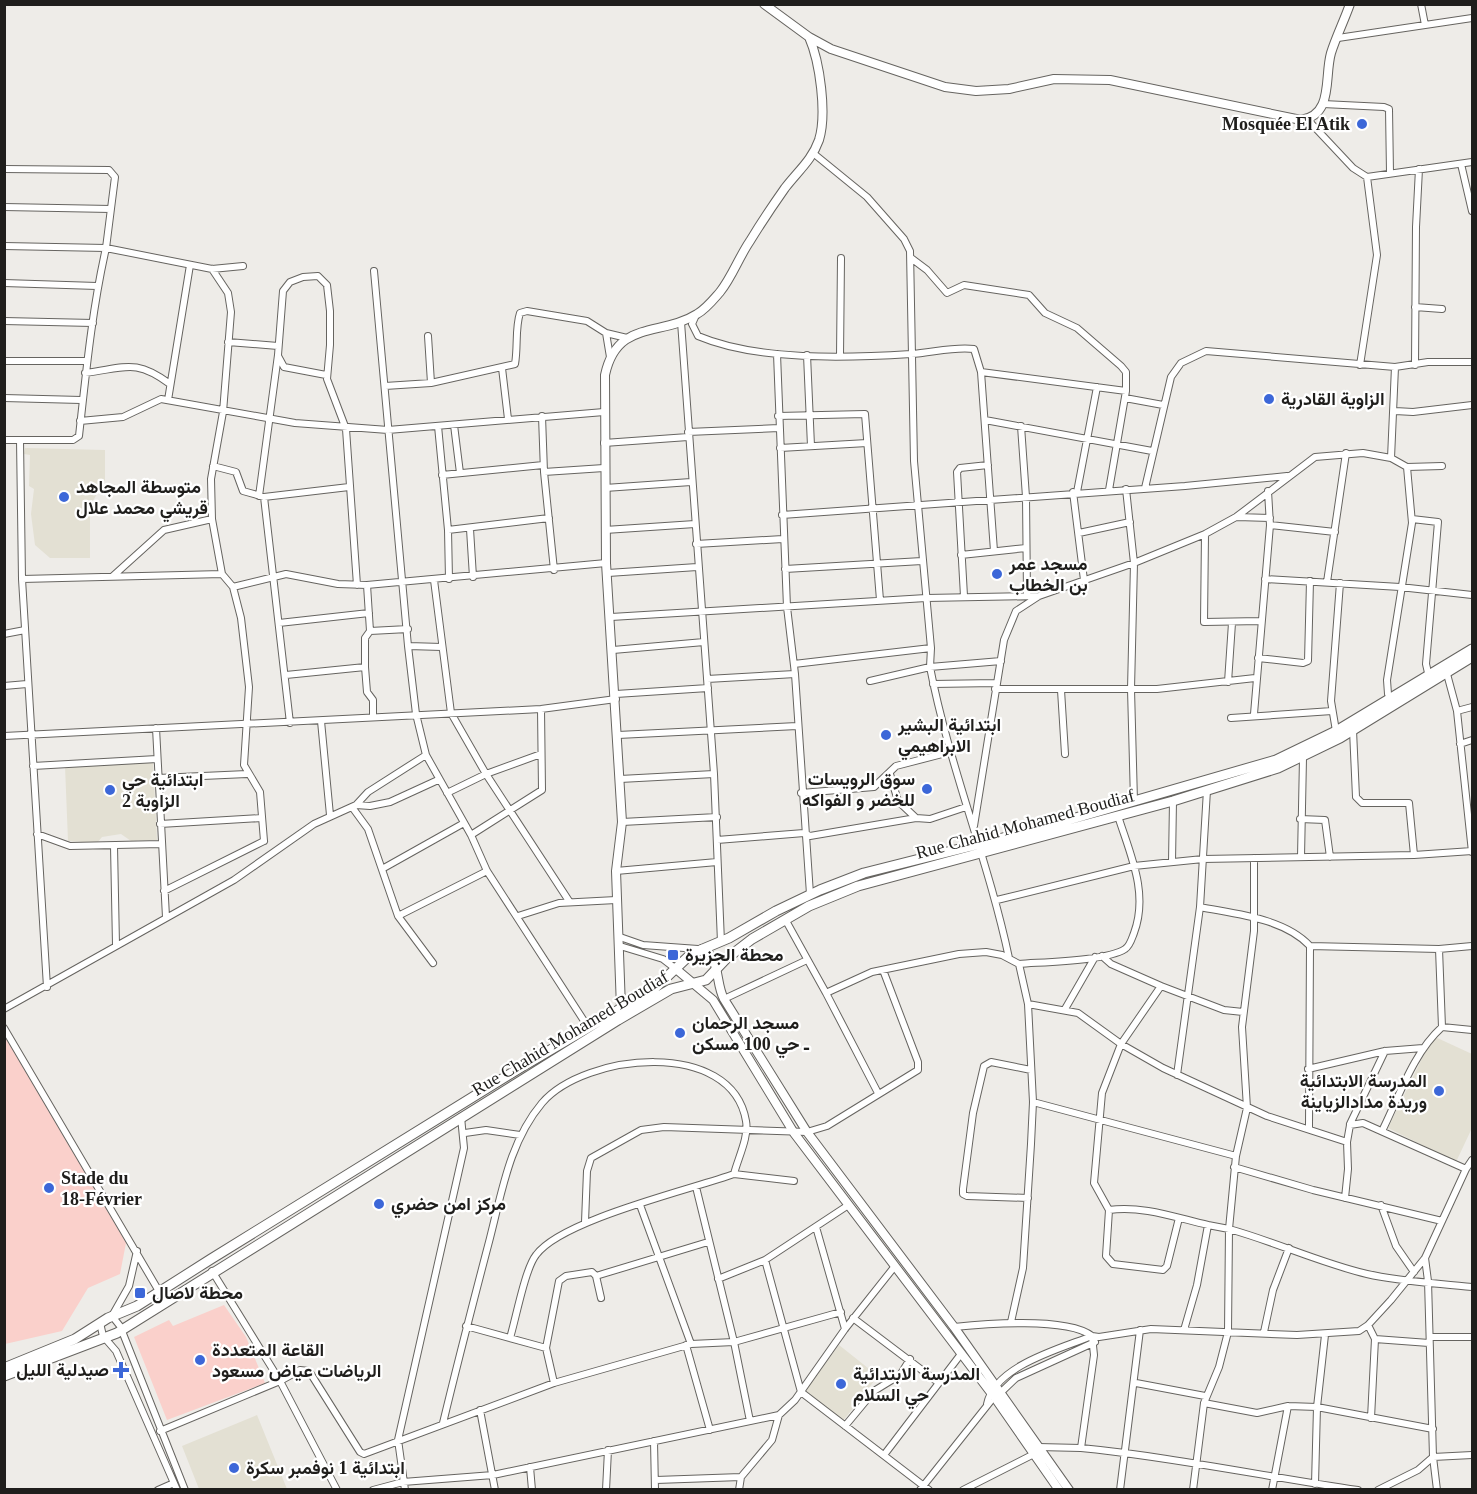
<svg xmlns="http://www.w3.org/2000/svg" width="1477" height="1494" font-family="'Times New Roman',Vazirmatn,serif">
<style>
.built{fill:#e3e0d3}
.grass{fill:#fad0cb}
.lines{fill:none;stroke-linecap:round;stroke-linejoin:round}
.minor-casing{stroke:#666460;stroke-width:8}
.tertiary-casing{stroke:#666460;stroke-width:10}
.secondary-casing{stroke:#666460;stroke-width:11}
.minor{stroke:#fff;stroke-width:6}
.tertiary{stroke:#fff;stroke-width:8}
.secondary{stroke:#fff;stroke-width:9}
.poi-dot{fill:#3c67d8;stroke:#fff;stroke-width:2}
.labels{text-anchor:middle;stroke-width:4.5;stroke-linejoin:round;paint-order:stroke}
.poi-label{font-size:18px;font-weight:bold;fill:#1f1e1c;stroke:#fff;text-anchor:start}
.street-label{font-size:18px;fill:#1f1e1c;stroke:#fff}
</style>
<rect width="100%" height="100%" fill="#eeece8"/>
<path class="built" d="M25,448L105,450V480L90,506V558H50L35,545L31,514L34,489L29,486L30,455L24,454Z
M153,762L157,840L131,841L121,834L102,837L97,843L68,841L65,766Z
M1433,1036L1472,1054V1128L1456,1162L1388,1128Z
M839,1345L878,1376L843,1421L804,1392Z
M257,1415L287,1489H199L182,1446Z"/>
<path class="grass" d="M5,1037L126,1243L120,1274L88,1288L62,1331L5,1344Z
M224,1305L246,1337L265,1383L167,1420L134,1337L169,1320L173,1326Z"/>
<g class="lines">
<defs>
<path id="minor" d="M1421,4L1425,25
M1338,38L1472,18
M1323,104L1384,107L1389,109L1390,173
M1307,119L1353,168L1367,177L1472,162
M813,153L867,197L904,239L910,251L914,461L931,648L930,667C949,766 988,859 1009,958
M1461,164L1472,211
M4,169L109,170L115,177L106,248L4,246
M4,207L111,209
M911,258L927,270L947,293L964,285L1029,295L1045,313L1077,328L1121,366L1126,372V391L1109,490
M212,269L228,293L231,312L223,412L211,479L212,519L222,574L233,587L241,618L249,687L244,765L260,792L264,841
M374,271L408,646L416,714L426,755L471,835L487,871L588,1027
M4,283L97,286
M1415,307L1442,309
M696,315L692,324L698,336C757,361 847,358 911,354C931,353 955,346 974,349L981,372L994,551
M4,321L93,323
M681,322L714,774L721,942
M606,333L610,357
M428,336L431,383
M228,342L278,346
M777,354L787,607L795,674L810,894
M807,355L811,446
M278,356L284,367L326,375
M840,356L841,258
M4,361H86
M1360,365L1377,255L1367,177
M1415,365L1416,227L1419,169
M502,368L508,419
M981,372L1126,391
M85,373C125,368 135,358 170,384
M385,386L431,383L515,364C518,347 515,328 520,313L527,311L587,321L606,333L627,338
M4,398L81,400
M1125,398L1163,405
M168,400L190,265
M1395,411L1413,412L1472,405
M542,416L544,472L554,570
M778,416L865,414L880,600
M985,420L1152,451
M80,421L123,417L161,399L295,423L388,430L604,412
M454,425L460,473
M438,426L448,530L449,579
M1021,426L1026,497L1027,595
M688,432L779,428
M4,440H73L79,436C86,373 92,310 106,248L212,269L243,266
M20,440L22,579L47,987
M604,443L688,437
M780,448L867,443
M1391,458L1395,367L1428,362H1472
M213,466L236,472L243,491L264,497L349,487
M1407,467L1442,466
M544,472L604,468
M442,475L543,465
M605,488L691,482
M1145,488L1171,377L1181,363L1206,351L1395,367
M1126,489L1134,563L1131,689L1134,801
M1073,492L1084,580
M1077,492L1097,387
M259,496L278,355L283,291L290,282L303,277L318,276L327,285L330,311V345L327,379L346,429L357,585
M264,497L290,723
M782,515L1185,486L1287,476
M1237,517L1270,518
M1412,519L1438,522L1426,664L1429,677
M1270,525L1335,532
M470,529L473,577
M448,530L549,518
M605,530L695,524
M1079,533L1130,522
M1205,534L1204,622L1261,621
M696,544L783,539
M961,555L1026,548
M785,569L922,561
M608,573L697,567
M113,576L164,530L212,519
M22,579L222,574
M1265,579L1400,587L1472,595
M434,580L451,713L486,774L569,901
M1327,582L1346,453
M367,585L370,631L365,638V667L367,692L373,700V717
M233,587L286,574L338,584L367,585L606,563
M964,596L957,472L960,468L988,465
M611,617L926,598L1039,596
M279,623L369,613
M370,631L408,629
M4,634L25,630
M408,646L442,647
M613,650L704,642
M1258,658L1303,663L1308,661L1310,581
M794,664L931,648
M1447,674L1457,711L1472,852
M286,675L365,667
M707,679L795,674
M870,681L930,667L1001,661
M1228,682L1232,623
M933,684L996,683
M4,686L27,684
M995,689H1157L1255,678
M1061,690L1065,754
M616,694L708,688
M1457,711L1472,707
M1254,714L1270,525L1268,491
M1231,718L1332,711
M321,721L330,815
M156,728L166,917
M1353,730L1356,797L1362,803H1409L1414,855
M1336,731L1331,701L1340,583
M618,735L797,726
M4,736L541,709L616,699
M1460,744L1472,740
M33,766L157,759
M890,774L898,801L916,818
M158,778L247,774
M620,779L714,774
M447,793L486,774L541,754
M801,793L874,787L896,766L950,752
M356,805L368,792L426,755
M352,807L368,829L398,916L433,963
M1300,819L1325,820L1330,857
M622,822L717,817
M160,824L262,818
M974,826L1004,640L1016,611L1039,596L1134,563L1205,534L1236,517L1315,457L1363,453L1391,458L1407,467L1412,523L1387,680L1388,694L1392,698
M37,834L70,846L161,844
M471,835L542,790L541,709
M717,840L804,833L810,836L916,818L930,819L966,807
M114,846L116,945
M1301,857L1303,758
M1254,858V931L1242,1027L1247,1108L1236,1156L1229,1229C1276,1242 1320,1263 1367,1274C1402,1282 1437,1283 1472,1287
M1172,862L1173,801
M382,869L464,823
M616,871L717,862
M164,891L264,841
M997,900L1134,866L1203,859L1414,855L1472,851
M1200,907C1235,914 1284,918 1310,946L1439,949L1472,946
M398,916L487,871
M518,916L559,903L616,900
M785,919L826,993L872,972L959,954L986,952L1002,955L1019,964L1028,1004L1078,1013L1121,1044L1163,1068L1267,1116L1347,1142L1350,1125L1363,1123L1466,1169
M620,937L643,945L698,949
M620,946L663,959L676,969
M1439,949L1442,1027
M1102,956L1111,964L1161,986
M1019,964C1043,962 1107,961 1125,949C1130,946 1132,938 1134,933C1149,893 1130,854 1118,816
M826,993L878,1093
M724,999L807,960
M4,1009L234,880L314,824L356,805L370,806L390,802L438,780
M1065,1009L1095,957
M4,1028L160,1293
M1308,1069L1385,1051L1423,1048
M1177,1075L1200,907L1207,790
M1033,1102L1236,1156
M1350,1124L1385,1051
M1309,1128L1310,946
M1382,1131C1399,1097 1413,1053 1442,1027L1472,1030
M465,1133L486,1130L520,1135
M1234,1167L1313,1190L1442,1221
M734,1174L794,1181
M696,1187L734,1342L750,1421
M1028,1198L967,1196L963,1194V1189L973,1113L984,1066L991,1062L1031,1070
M1345,1198L1348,1169L1347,1142
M640,1205L691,1344
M1381,1205L1396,1246L1414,1272
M1109,1210L1094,1183L1102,1093L1121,1044L1161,986L1224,1010L1243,1012
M1179,1218L1167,1266L1163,1270L1113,1264L1106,1256L1109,1210C1142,1205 1177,1218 1208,1225L1197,1285L1184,1330
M585,1222L587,1171L591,1158L641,1130L664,1127L807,1132L827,1126L918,1070V1062L883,970
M816,1227L845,1329
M137,1251L129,1286L112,1316L120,1326L185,1490
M765,1260L801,1392L929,1490
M596,1276L708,1242
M718,1279L765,1260L847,1206
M853,1318L939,1383
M1011,1322L1023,1268L1031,1144L1033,1102L1028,1004
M100,1323L103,1336L116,1351L177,1490
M1368,1325L1375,1339L1371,1418
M466,1326L546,1348
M954,1327C984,1324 1067,1317 1092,1336L1094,1355L1081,1448L1038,1447
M1264,1332L1273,1290L1289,1248
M1430,1337H1472
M1375,1339L1429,1343
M686,1345L710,1430
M554,1383L546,1348L559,1281L566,1276L592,1272L596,1276L601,1298
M1136,1383L1205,1396
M997,1396L1016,1378L1095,1342
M1204,1403L1219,1367L1228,1332L1229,1229L1208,1225
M987,1404C995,1366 1059,1349 1092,1336L1099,1337L1151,1329L1297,1335L1359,1331L1368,1325L1391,1300L1425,1258L1466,1169L1472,1160
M480,1410L495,1490
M443,1423C458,1361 474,1299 490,1238C502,1191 510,1141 542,1103C585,1053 732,1038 746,1121C749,1137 738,1158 734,1174C689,1190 561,1220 536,1255C525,1269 516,1318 510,1338
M845,1426L874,1391L900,1375L910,1359
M160,1431L280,1381L212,1271
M654,1441L655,1490
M1081,1448C1174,1457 1266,1477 1358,1490
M884,1455L961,1354
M530,1467L532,1490
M656,1480L741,1477
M1315,1484L1317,1407L1325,1335
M158,1490L174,1483
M337,1490L280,1381L300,1370L309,1371L360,1452L364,1454L554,1383L691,1344L734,1342L841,1312
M373,1490L403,1482L493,1475L779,1415L795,1400L845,1329L895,1266
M405,1490L398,1440L464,1148L461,1117
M606,1490L608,1450
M739,1490L741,1477L772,1440L779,1415
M920,1490L990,1402
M963,1490L1034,1454
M1120,1490L1140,1330
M1193,1490L1204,1403L1257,1413L1288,1406L1317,1407L1433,1429
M1272,1490L1288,1406
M1378,1490L1418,1470L1433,1457L1428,1281L1425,1258
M1437,1490L1433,1457L1472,1455"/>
<path id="tertiary" d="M764,4L809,37L831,49L945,87L976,91L1009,89L1054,79L1110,80L1301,120C1334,115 1324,77 1331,53C1336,37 1344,21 1350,4
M702,949C721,958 715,983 724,999L807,1132L954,1327L1069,1490
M676,969L713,1000L794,1133L995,1398L1059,1490
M621,1008L616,871L622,822L606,563L605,375C617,319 661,337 697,314C706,309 713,300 720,292C732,277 739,257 750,241C761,223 773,205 785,188C798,171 812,160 819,140C827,114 820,62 809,37"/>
<path id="secondary" d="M4,1368L75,1339L108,1318L137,1306L211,1259L523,1066L654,989L691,954L729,938L776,911L820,890L864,873L1027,832L1276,760L1336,731L1472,649
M4,1376L117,1333L618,1020L671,989L706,980L726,959L752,939L809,906L858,886L1173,801L1278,768L1340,738L1472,657"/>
</defs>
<use href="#minor" class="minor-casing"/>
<use href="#tertiary" class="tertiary-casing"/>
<use href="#secondary" class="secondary-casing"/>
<use href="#minor" class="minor"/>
<use href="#tertiary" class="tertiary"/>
<use href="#secondary" class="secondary"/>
</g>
<g class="poi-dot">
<circle cx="1362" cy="124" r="6"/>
<circle cx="1269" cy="399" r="6"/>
<circle cx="64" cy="497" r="6"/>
<circle cx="997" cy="574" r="6"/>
<circle cx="886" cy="735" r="6"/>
<circle cx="927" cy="789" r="6"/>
<circle cx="110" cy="790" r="6"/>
<rect x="667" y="949" width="12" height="12" rx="3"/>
<circle cx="680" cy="1033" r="6"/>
<circle cx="1439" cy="1091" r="6"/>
<circle cx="49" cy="1188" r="6"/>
<circle cx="379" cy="1204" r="6"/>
<rect x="134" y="1287" width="12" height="12" rx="3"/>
<circle cx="200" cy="1360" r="6"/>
<path d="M118 1361h6v6h6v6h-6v6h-6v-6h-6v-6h6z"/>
<circle cx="841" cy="1384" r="6"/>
<circle cx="234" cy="1468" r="6"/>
</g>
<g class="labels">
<g class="poi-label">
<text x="1350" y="130" text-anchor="end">Mosquée El Atik</text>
<text x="1281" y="405">الزاوية القادرية</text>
<text x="76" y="493">متوسطة المجاهد<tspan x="76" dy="21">قريشي محمد علال</tspan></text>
<text x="1009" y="570">مسجد عمر<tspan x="1009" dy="21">بن الخطاب</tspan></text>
<text x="898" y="731">ابتدائية البشير<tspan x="898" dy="21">الابراهيمي</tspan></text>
<text x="915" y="785" text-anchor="end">سوق الرويسات<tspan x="915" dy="21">للخضر و الفواكه</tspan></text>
<text x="122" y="786">ابتدائية حي<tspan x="122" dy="21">الزاوية 2</tspan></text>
<text x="685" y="961">محطة الجزيرة</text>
<text x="692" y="1029">مسجد الرحمان<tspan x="692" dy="21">ـ حي 100 مسكن</tspan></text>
<text x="1427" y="1087" text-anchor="end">المدرسة الابتدائية<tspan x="1427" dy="21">وريدة مدادالزياينة</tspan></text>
<text x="61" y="1184">Stade du<tspan x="61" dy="21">18-Février</tspan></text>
<text x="391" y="1210">مركز امن حضري</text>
<text x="152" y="1299">محطة لاصال</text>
<text x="212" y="1356">القاعة المتعددة<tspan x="212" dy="21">الرياضات عياض مسعود</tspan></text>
<text x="109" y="1376" text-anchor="end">صيدلية الليل</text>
<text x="853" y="1380">المدرسة الابتدائية<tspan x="853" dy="21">حي السلام</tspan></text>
<text x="246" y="1474">ابتدائية 1 نوفمبر سكرة</text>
</g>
<g class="street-label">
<text transform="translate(1025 824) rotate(-15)" y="6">Rue Chahid Mohamed Boudiaf</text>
<text transform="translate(570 1033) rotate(-31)" y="6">Rue Chahid Mohamed Boudiaf</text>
</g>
</g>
<rect width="1477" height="1494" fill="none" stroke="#1f1e1c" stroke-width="12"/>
</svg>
